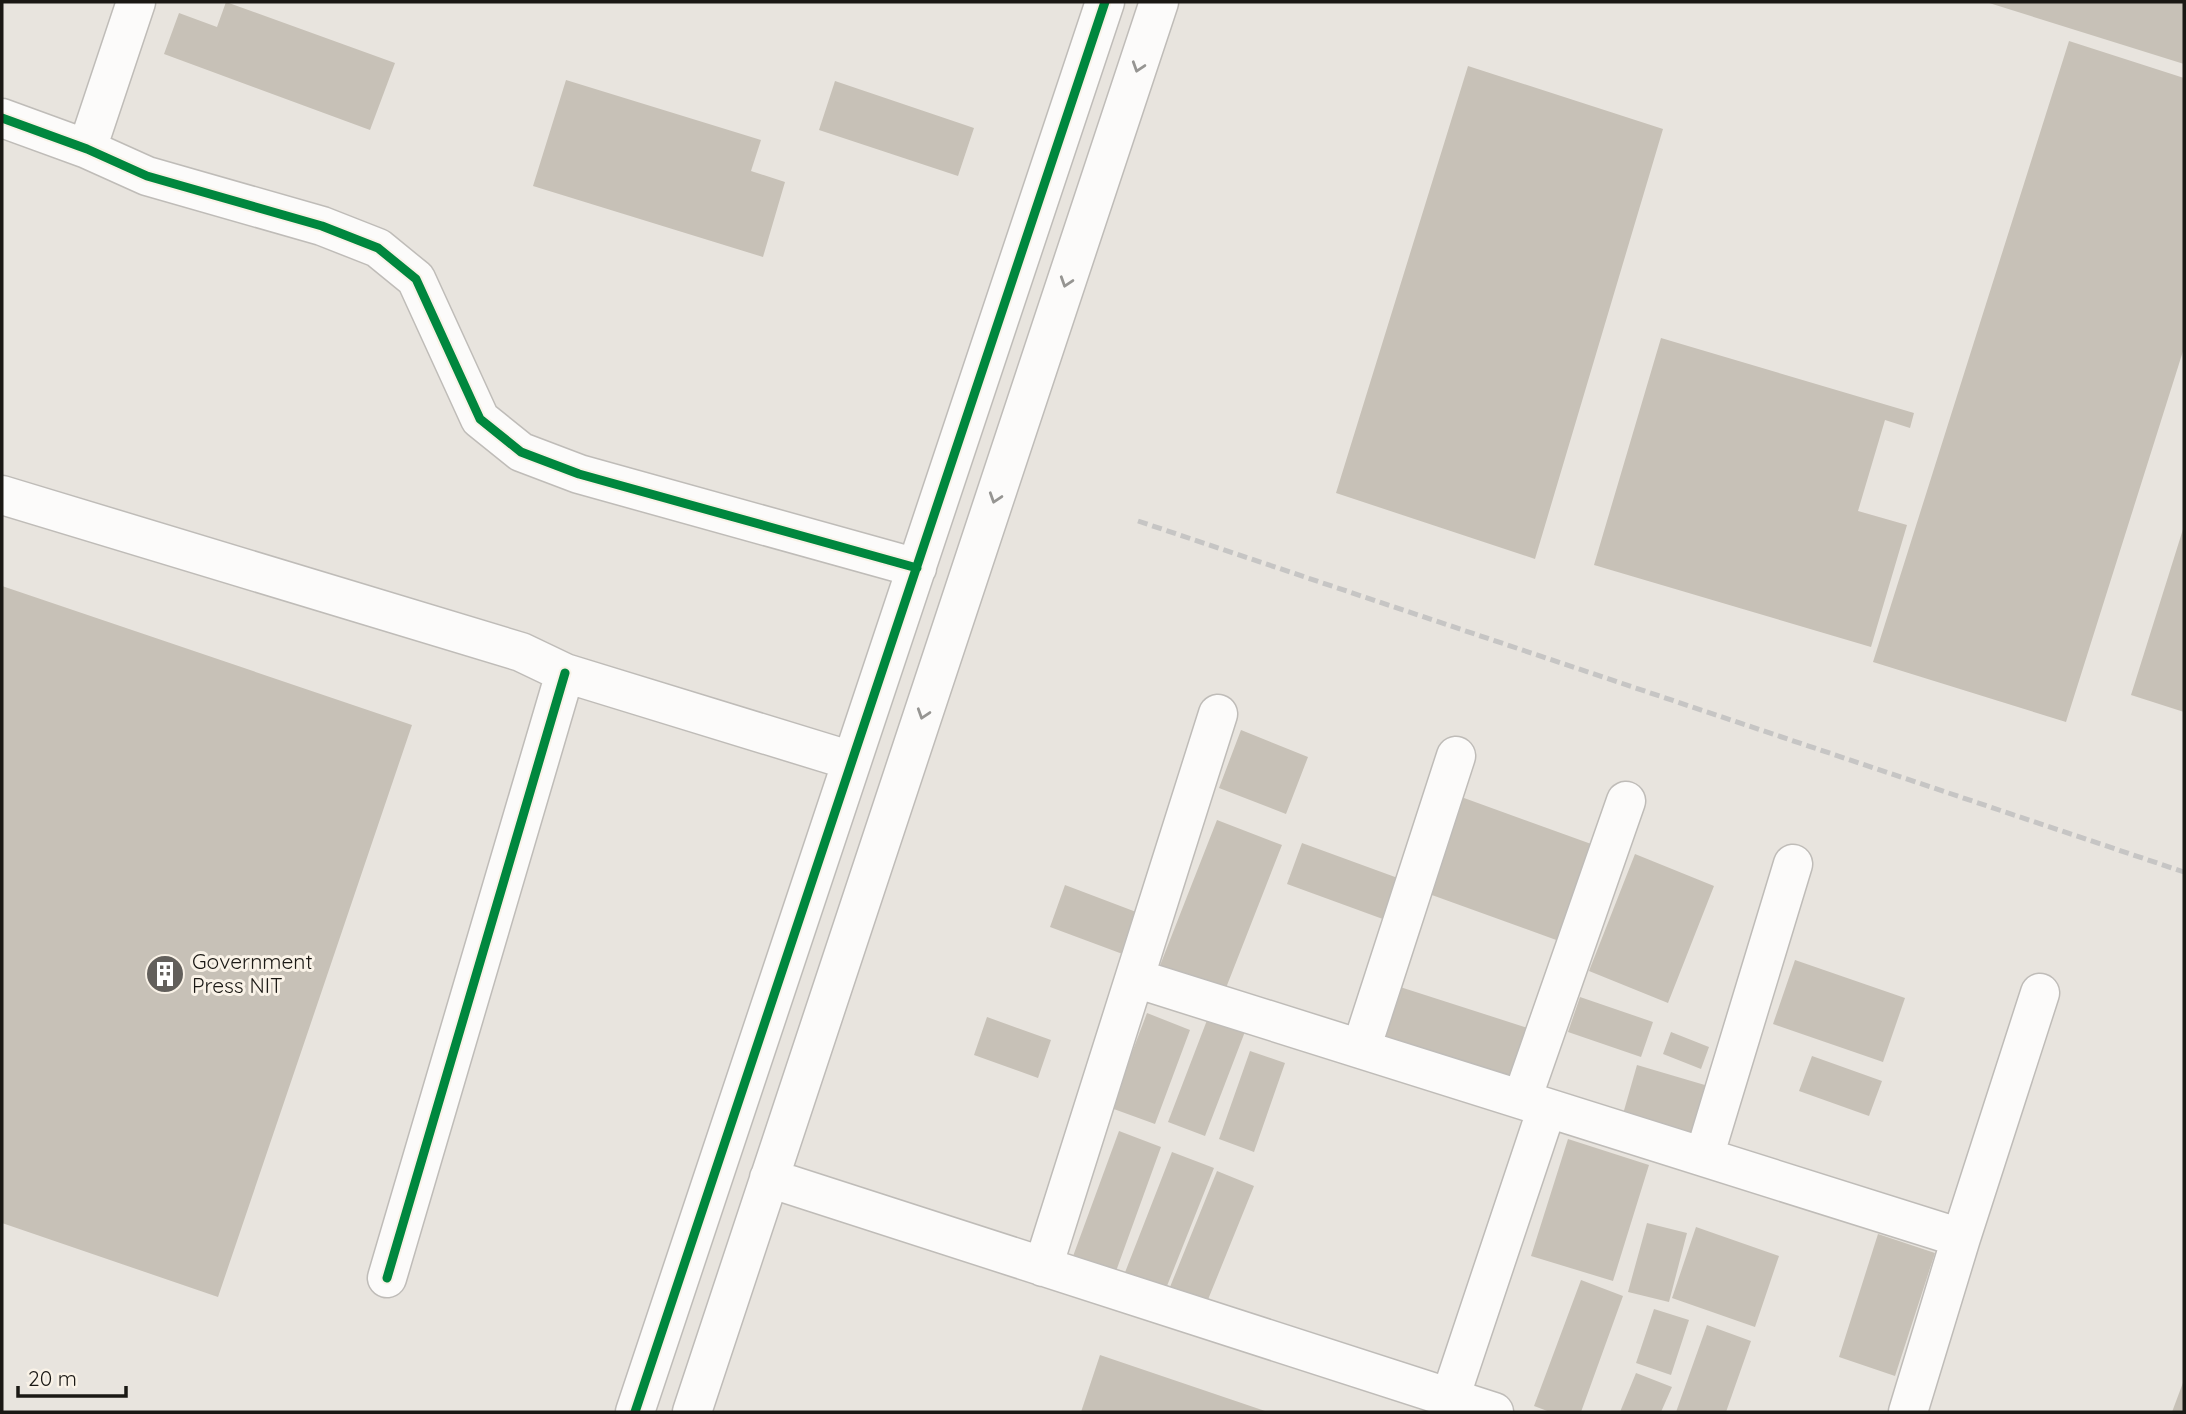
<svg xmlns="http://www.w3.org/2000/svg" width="2186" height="1414" font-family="Quicksand,sans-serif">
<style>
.building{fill:#c7c1b7}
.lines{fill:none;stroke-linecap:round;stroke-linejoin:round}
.minor-casing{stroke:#bfbcb8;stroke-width:41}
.minor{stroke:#fcfbfa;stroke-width:38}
.rail{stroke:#c6c5c4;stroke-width:5;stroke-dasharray:10 5;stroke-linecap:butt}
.cycleway-casing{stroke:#f9f2e7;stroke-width:13}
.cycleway{stroke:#00873e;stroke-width:9}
.oneway{stroke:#969592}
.labels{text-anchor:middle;stroke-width:6;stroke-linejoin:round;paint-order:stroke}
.poi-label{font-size:21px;fill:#1a1814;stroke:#f9f2e7;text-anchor:start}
</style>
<rect width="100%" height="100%" fill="#e8e4de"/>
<path class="building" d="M226,2L395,63L370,130L164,54L179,13L217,27Z
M1986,2H2184V64Z
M2069,41L2184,78V348L2066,722L1873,662Z
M1468,66L1663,129L1535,559L1336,493Z
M566,80L761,140L751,171L785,182L763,257L533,186Z
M835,81L974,128L958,176L819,130Z
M1661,338L1914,413L1910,428L1885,420L1858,511L1907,525L1871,647L1594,565Z
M2184,526V712L2131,695Z
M2,586L412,725L218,1297L2,1223Z
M1241,730L1308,757L1286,814L1219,788Z
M1453,794L1594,845L1559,941L1418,890Z
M1217,820L1282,845L1224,993L1159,968Z
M1302,843L1406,881L1391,922L1287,884Z
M1635,854L1714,886L1668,1003L1589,971Z
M1065,885L1152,918L1136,959L1050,927Z
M1795,960L1905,998L1883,1062L1773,1024Z
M1397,986L1534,1030L1517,1081L1380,1037Z
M1580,997L1653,1022L1641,1057L1568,1032Z
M1147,1013L1190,1030L1155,1124L1111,1108Z
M1209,1015L1246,1029L1205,1136L1168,1122Z
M987,1017L1051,1040L1038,1078L974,1055Z
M1671,1032L1709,1047L1701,1069L1663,1054Z
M1250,1051L1285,1063L1254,1152L1219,1139Z
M1812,1056L1882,1081L1869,1116L1799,1091Z
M1637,1065L1715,1088L1698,1144L1621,1121Z
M1119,1131L1161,1147L1115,1274L1072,1259Z
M1568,1139L1649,1165L1613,1281L1531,1256Z
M1172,1152L1214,1168L1165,1291L1124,1275Z
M1217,1171L1254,1186L1207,1302L1170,1287Z
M1647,1223L1687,1233L1669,1302L1628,1292Z
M1696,1227L1779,1256L1755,1327L1672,1298Z
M1878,1234L1935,1253L1895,1376L1839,1357Z
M1581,1280L1623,1296L1581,1412H1550L1534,1406Z
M1654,1309L1689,1320L1671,1375L1636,1363Z
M1707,1325L1751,1341L1726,1412H1676Z
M1100,1355L1268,1412H1081Z
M1636,1373L1672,1387L1661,1412H1620Z
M2184,1380V1412H2172Z"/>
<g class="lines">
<defs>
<path id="minor" d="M2,118L87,149L147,176L322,226L378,248L416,279L480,419L521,452L579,474L917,568
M87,149L136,2
M2,495L521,652L565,673L852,761
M1135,978L1961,1238
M1361,1049L1456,756
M1522,1099L1626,801
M1704,1157L1793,864
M769,1178L1494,1412
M1043,1267L1218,714
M387,1278L565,673
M1450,1398L1547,1108
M635,1412L1105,2
M692,1412L1159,2
M1908,1412L1961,1238L2040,993"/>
</defs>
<use href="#minor" class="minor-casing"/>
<use href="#minor" class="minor"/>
<path class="rail" d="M1138,521L2184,872"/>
<defs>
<path id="cycleway" d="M2,118L87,149L147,176L322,226L378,248L416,279L480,419L521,452L579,474L917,568
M387,1278L565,673
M635,1412L1105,2"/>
</defs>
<use href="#cycleway" class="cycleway-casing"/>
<use href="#cycleway" class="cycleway"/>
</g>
<defs><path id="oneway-chevron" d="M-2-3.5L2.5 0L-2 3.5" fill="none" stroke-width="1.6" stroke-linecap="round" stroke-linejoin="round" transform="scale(1.75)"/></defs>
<g class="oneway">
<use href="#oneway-chevron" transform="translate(1138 67) rotate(108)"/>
<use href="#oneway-chevron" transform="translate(1066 282) rotate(108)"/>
<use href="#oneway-chevron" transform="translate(995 498) rotate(108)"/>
<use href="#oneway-chevron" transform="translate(923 714) rotate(108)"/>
</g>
<defs>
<symbol id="building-disc" viewBox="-11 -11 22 22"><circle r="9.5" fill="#625f5b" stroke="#f9f2e7"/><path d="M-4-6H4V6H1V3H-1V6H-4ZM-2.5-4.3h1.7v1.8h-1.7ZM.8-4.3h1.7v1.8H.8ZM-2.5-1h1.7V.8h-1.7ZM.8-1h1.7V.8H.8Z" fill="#fff"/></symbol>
</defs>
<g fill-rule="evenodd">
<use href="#building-disc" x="143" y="952" width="44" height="44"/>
</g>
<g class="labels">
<g class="poi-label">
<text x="192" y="969">Government<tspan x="192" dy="24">Press NIT</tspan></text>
</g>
</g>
<rect width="2186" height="1414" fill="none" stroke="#1a1814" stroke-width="7"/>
<path d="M18 1386v10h108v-10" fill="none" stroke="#1a1814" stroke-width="3.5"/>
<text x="28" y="1386" font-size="21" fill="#1a1814" stroke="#f9f2e7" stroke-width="5" paint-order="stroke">20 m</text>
</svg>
